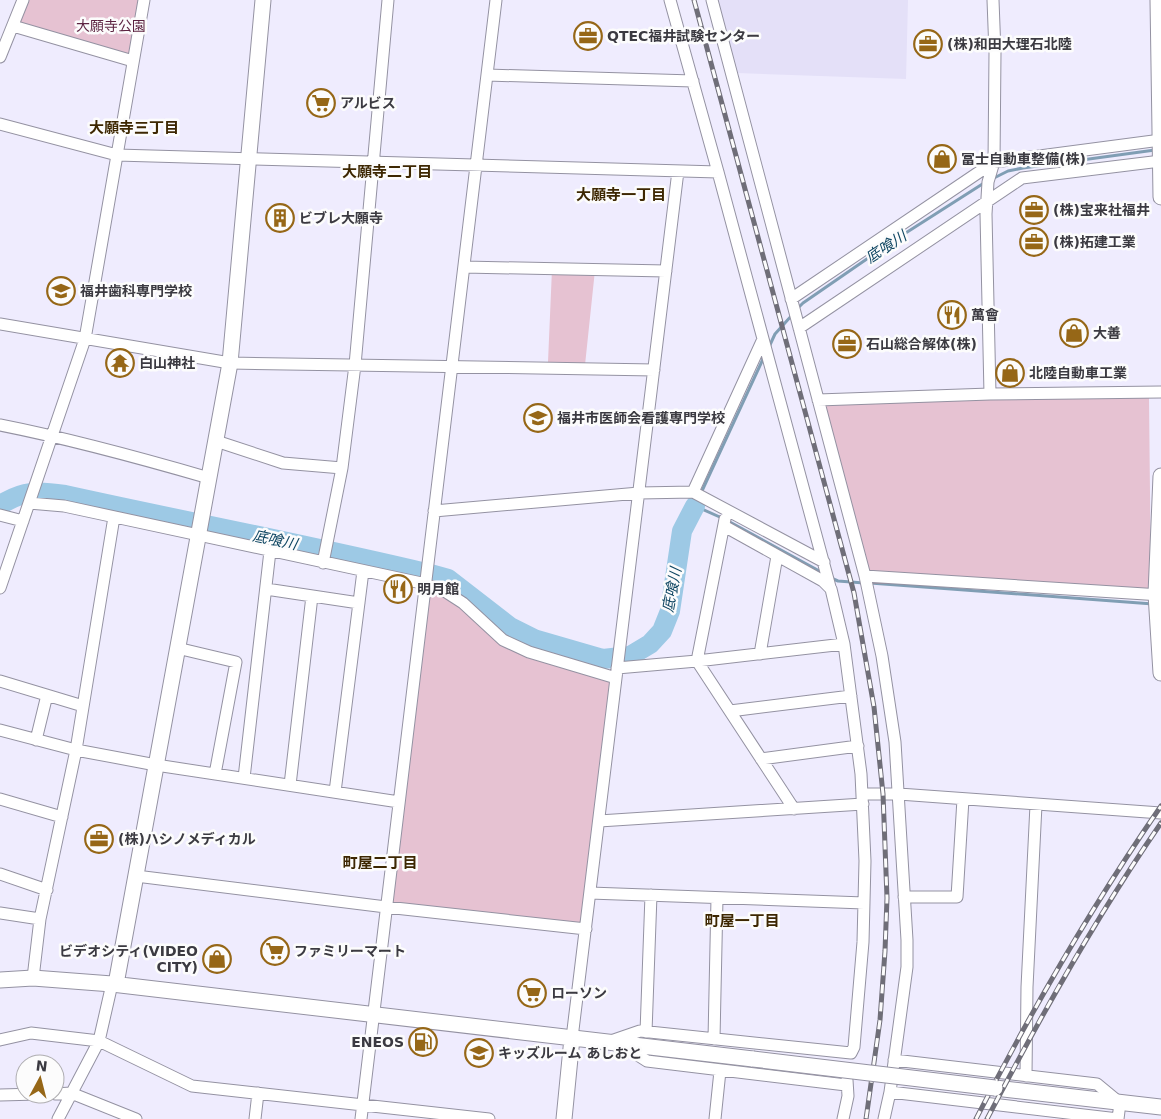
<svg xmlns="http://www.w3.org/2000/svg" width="1161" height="1119" font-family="'DejaVu Sans','Noto Sans JP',sans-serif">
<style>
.built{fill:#e4e0f8}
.green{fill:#e6c2d2}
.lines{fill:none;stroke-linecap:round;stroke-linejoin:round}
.stream{stroke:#809eb4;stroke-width:3}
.river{stroke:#9dc9e5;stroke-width:20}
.street-casing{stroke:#9492a2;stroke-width:13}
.secondary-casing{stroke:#9492a2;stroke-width:17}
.street{stroke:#fff;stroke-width:11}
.secondary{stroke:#fff;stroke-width:15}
.rail-casing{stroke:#6f6e78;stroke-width:5}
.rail{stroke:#fcfcfc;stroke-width:3;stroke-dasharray:9;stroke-linecap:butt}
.secondary-bridge-casing{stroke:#9492a2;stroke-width:17;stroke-linecap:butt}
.secondary-bridge{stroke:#fff;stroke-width:15}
.labels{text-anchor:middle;stroke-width:5;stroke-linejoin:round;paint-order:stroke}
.park-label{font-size:14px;fill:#5d2442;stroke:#fcfcfc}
.poi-label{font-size:14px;font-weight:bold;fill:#3b3a41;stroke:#fcfcfc;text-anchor:start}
.neighbourhood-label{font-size:15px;font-weight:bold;fill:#3d2702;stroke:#fcfcfc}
.water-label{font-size:15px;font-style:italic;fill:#104763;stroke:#fcfcfc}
</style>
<rect width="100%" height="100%" fill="#efecfe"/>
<path class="built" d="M718,0H908L906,79L737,73Z"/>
<path class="green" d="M25,0H142L131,59L16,25Z
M552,269L595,270L585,365L548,362Z
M1149,398L1151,589L864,572L819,406L986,399Z
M426,584L463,603L511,643L616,678L586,929L386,907Z"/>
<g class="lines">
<path class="stream" d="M992,179L1008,171L1023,168L1155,150
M797,309L803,303L890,243L984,183
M769,347L775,334L793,314
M722,518L695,506L764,357
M728,521L823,573
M831,578L838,581L864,583
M870,583L1153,604"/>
<path class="river" d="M0,505C24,490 38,491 65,495C187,522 309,545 430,574L448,579L510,627L534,639L603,659L630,656L650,644L662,631L670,611L682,531L695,506"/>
<defs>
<path id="street" d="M670,0L718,172L830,587
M712,0L865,576L882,656L895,742L907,940V967L890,1092L884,1119
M13,26L133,61
M0,57L23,0
M487,75L693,81
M0,124L117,155L718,172
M464,267L666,271
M791,299L994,162L1161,140
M0,324L230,363L654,370
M799,328L1022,178L1161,161
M990,394L986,214L988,182L994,162L995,53L993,0
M818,400L990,394L1161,392
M0,425C71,439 140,458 209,478
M216,441L283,463L342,468
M693,492L763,339
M29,503L64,506L426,584L446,592L463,603L503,640L529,652L616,678
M434,511L639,493L693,492L824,562
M0,515L23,521
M725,519L697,661L794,809
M323,563L342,468L355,365L388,0
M865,576L1161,595
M0,588L85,339L144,0
M266,589L359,603
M177,648L236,662L215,774
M760,654L777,556
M617,668L697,661L844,644
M0,681L83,706
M730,711L851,696
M0,730L76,750L156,765L399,802
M36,740L47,695
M761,759L858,746
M244,778L270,551
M290,785L312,596
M335,792L363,571
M862,794H899L1161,813
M0,799L62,817
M599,821L863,804
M0,874L47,890
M136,876L386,907L586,929
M590,893L864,903
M904,897H957L963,799
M0,913L40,919
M33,978L40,919L76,750L114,517
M646,1032L651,895
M572,1038L678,171
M714,1039L717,898
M0,1040L31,1033L99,1041L192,1086L489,1119
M611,1041L640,1031L851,1053L854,1047L863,942L865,861L861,774L844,644L831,589L823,581L724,526
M622,1045L647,1061L846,1085
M894,1060L1097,1084L1120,1103L1118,1119
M1026,1076L1027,987L1036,805
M890,1092L1118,1119
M55,1094L71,1093L136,1119
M0,1095L38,1094
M58,1119L99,1041L112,984
M255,1119L258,1093
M361,1119L496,0
M715,1119L720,1071
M843,1119L848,1096L847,1080"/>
<path id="secondary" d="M1158,0L1161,197
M1161,476L1156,594L1161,673
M0,980L33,978L112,984L753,1059
M116,984L230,363L263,0
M995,1088L1161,1107
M564,1119L572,1038"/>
</defs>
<use href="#street" class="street-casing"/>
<use href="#secondary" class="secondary-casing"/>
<use href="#street" class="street"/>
<use href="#secondary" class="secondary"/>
<defs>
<path id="rail" d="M694,0L854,593L874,707L883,794L887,898L885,951L880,1020L866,1119
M976,1119C1031,1011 1092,906 1161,806
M987,1119C1040,1017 1096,917 1161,823"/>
</defs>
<use href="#rail" class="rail-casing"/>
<use href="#rail" class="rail"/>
<defs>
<path id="secondary-bridge" d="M753,1059L995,1088"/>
</defs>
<use href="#secondary-bridge" class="secondary-bridge-casing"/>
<use href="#secondary-bridge" class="secondary-bridge"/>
</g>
<defs>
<symbol id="office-ring" viewBox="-11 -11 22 22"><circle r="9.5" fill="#fcfcfc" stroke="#966717" stroke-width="1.5"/><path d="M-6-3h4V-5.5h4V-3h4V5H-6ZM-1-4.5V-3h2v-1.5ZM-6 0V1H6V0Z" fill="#966717"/></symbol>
<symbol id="supermarket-ring" viewBox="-11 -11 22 22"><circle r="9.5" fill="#fcfcfc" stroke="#966717" stroke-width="1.5"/><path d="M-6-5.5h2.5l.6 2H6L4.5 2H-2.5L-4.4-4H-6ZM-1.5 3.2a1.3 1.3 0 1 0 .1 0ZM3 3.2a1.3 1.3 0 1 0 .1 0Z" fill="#966717"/></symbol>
<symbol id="shop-ring" viewBox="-11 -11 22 22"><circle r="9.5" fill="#fcfcfc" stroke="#966717" stroke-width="1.5"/><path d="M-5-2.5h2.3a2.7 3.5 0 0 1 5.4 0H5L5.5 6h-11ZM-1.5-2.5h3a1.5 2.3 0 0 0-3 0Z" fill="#966717"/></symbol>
<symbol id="building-ring" viewBox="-11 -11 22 22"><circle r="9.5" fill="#fcfcfc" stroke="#966717" stroke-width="1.5"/><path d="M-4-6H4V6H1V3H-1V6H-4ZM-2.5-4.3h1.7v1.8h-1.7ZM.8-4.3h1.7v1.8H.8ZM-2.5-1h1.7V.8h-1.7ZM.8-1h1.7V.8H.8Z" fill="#966717"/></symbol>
<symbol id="university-ring" viewBox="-11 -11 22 22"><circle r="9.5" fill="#fcfcfc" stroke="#966717" stroke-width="1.5"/><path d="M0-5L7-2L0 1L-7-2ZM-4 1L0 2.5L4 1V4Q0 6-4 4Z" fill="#966717"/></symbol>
<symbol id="restaurant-ring" viewBox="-11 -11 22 22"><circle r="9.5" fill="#fcfcfc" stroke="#966717" stroke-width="1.5"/><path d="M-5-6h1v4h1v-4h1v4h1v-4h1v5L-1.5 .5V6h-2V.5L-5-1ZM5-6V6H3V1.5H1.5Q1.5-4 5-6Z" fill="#966717"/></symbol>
<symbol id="temple-ring" viewBox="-11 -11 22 22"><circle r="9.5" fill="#fcfcfc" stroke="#966717" stroke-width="1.5"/><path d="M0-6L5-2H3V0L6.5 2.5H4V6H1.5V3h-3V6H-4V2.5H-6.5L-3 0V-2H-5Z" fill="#966717"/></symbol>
<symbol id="fuel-ring" viewBox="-11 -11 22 22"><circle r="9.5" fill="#fcfcfc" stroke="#966717" stroke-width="1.5"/><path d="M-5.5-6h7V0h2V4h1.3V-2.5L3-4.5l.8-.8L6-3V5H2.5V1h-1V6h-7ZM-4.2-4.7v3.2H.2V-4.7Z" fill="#966717"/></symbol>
<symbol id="school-ring" viewBox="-11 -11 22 22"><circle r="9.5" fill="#fcfcfc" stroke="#966717" stroke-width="1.5"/><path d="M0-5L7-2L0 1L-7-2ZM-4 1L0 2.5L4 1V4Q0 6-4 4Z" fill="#966717"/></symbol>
</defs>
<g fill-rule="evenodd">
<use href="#office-ring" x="572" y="20" width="32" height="32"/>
<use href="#office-ring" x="912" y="28" width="32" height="32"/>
<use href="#supermarket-ring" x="305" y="87" width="32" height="32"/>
<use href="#shop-ring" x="926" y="143" width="32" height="32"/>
<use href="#office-ring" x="1018" y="194" width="32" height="32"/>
<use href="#building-ring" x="264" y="202" width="32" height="32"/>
<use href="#office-ring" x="1018" y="226" width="32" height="32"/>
<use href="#university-ring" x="45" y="275" width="32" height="32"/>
<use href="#restaurant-ring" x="936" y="299" width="32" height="32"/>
<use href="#shop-ring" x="1058" y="317" width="32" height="32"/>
<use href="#office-ring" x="831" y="328" width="32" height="32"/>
<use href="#temple-ring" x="104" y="347" width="32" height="32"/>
<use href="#shop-ring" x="994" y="357" width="32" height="32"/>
<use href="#university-ring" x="522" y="402" width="32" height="32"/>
<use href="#restaurant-ring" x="382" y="573" width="32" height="32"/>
<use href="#office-ring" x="83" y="823" width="32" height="32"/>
<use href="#supermarket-ring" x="259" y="935" width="32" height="32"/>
<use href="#shop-ring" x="201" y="943" width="32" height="32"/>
<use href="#supermarket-ring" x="516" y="977" width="32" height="32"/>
<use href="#fuel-ring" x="407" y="1026" width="32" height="32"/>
<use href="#school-ring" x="463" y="1037" width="32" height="32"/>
</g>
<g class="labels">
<g class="park-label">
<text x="111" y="31">大願寺公園</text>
</g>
<g class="poi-label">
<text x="607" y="41">QTEC福井試験センター</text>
<text x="947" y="49">(株)和田大理石北陸</text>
<text x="340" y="108">アルビス</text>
<text x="961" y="164">冨士自動車整備(株)</text>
<text x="1053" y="215">(株)宝来社福井</text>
<text x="299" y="223">ビブレ大願寺</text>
<text x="1053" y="247">(株)拓建工業</text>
<text x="80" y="296">福井歯科専門学校</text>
<text x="971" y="320">萬會</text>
<text x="1093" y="338">大善</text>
<text x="866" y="349">石山総合解体(株)</text>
<text x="139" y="368">白山神社</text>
<text x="1029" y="378">北陸自動車工業</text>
<text x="557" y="423">福井市医師会看護専門学校</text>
<text x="417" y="594">明月館</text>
<text x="118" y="844">(株)ハシノメディカル</text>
<text x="198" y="956" text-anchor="end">ビデオシティ(VIDEO<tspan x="198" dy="16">CITY)</tspan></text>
<text x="294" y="956">ファミリーマート</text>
<text x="551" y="998">ローソン</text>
<text x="404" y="1047" text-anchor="end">ENEOS</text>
<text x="498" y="1058">キッズルーム あしおと</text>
</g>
<g class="neighbourhood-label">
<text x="134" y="133">大願寺三丁目</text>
<text x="387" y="177">大願寺二丁目</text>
<text x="621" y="200">大願寺一丁目</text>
<text x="380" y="868">町屋二丁目</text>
<text x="742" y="926">町屋一丁目</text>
</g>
<g class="water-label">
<text transform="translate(886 247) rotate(-33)" y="5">底喰川</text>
<text transform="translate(275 540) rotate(12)" y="5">底喰川</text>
<text transform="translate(672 590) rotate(-79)" y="5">底喰川</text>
</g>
</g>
<g transform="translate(40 1079) rotate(7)"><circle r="24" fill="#fcfcfc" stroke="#afaeb1"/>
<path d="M0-4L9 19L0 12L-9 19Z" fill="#966717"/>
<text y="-8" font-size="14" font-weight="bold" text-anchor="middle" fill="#3b3a41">N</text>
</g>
</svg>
